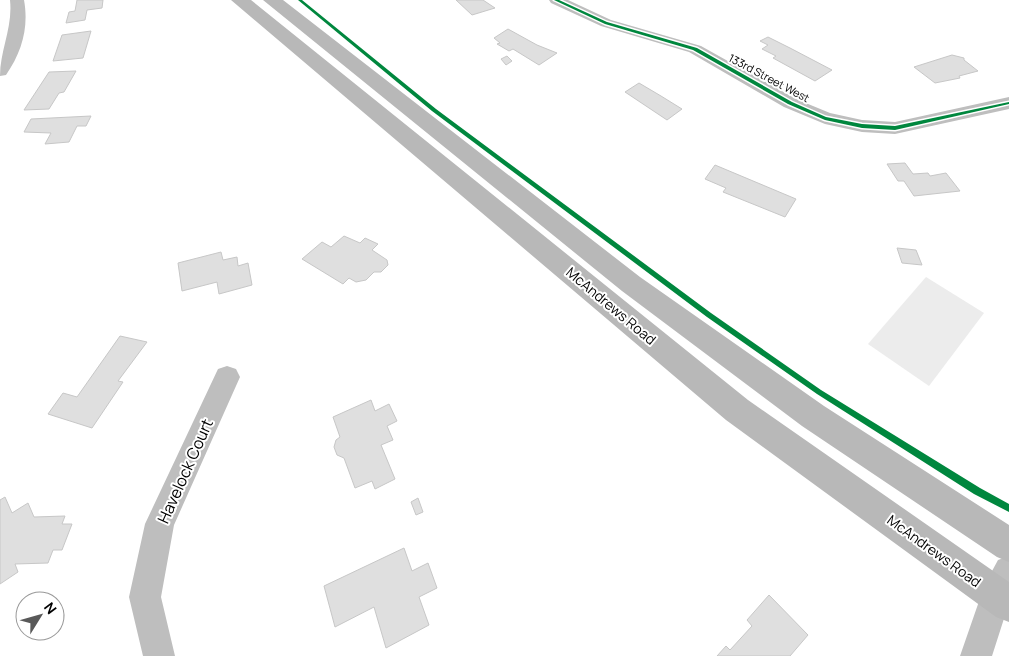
<svg xmlns="http://www.w3.org/2000/svg" width="1009" height="656" font-family="Manrope,sans-serif">
<style>
.green{fill:#ececec}
.building{fill:#dfdfdf;stroke:#c7c7c7}
.lines{fill:none;stroke-linecap:round;stroke-linejoin:round}
.street{fill:#bebebe;fill-rule:evenodd}
.secondary{fill:#b8b8b8;fill-rule:evenodd}
.cycleway-casing{stroke:#fff;stroke-width:3}
.cycleway{fill:#00873e;fill-rule:evenodd}
.labels{text-anchor:middle;stroke-width:4;stroke-linejoin:round;paint-order:stroke}
.far-street-label{font-size:11px;fill:#000;stroke:#fff}
.street-label{font-size:14px;fill:#000;stroke:#fff}
.near-street-label{font-size:16px;fill:#000;stroke:#fff}
</style>
<rect width="100%" height="100%" fill="#fff"/>
<path class="green" d="M926,277L984,313L929,386L868,344Z"/>
<path class="building" d="M77,0H103L102,8L87,10L85,20L66,23L69,12L75,11Z
M456,0H483L495,8L472,15Z
M508,29L537,45L557,53L539,65L513,49L509,51L497,44L500,43L494,38Z
M91,31L83,58L53,61L62,35Z
M768,37L790,48L832,70L815,81L773,58L776,56L762,49L768,45L760,41Z
M952,55L964,58V60L978,71L959,76L960,78L935,83L914,67Z
M507,56L512,61L506,65L501,59Z
M76,71L64,92L59,93L49,109L24,110L49,72Z
M639,83L661,96L682,109L667,120L625,92Z
M91,116L86,126H77L69,142L45,144L51,133L24,132L31,119Z
M905,163L913,174L928,173L930,176L946,173L960,191L914,196L904,181H898L887,164Z
M715,165L796,199L785,217L723,192L726,188L705,179Z
M344,236L360,243L365,238L378,244L372,250L387,260L388,265L381,272H374L366,280L356,282L349,278L343,284L302,259L322,242L331,247Z
M897,248L916,250L922,265L902,263Z
M221,252L223,260L237,257L238,266L248,263L252,285L219,294L217,282L182,291L178,263Z
M120,336L147,342L118,381L123,382L92,428L48,414L63,393L77,397Z
M371,400L375,411L389,404L397,421L387,426L393,440L381,445L395,479L375,489L372,481L355,488L344,458L337,455L334,447L336,440L340,437L333,417Z
M5,497L12,513L28,503L34,517L65,516L62,524H72L62,550H53L48,563L15,564L18,572L0,584V500Z
M418,498L423,512L416,515L411,502Z
M404,548L412,571L428,563L437,588L419,597L429,625L386,648L374,607L335,627L324,586Z
M769,595L808,635L790,656H717L726,646L730,650L752,626L747,620Z"/>
<g class="lines">
<path class="street" d="M10,0H24C29,27 22,52 6,75L0,76C0,50 13,27 10,0Z
M549,0H568L611,20L701,46L796,99L830,113L862,120L895,122L1009,97V109L895,134L862,132L825,124L784,107L689,52L601,26L551,3Z
M227,366L236,369L240,377L174,525L161,597L175,656H143L129,597L145,524L218,369Z
M1009,556V603L992,656H960L985,584L998,560Z"/>
<path class="secondary" d="M231,0H251L748,400L1009,582V622L996,617L726,420Z
M263,0H283L640,277L824,406L1009,525V562L997,557L802,426L622,291Z"/>
<defs>
<path id="cycleway" d="M298,0H302L436,109L711,313L821,390L980,488L1009,504V512L974,494L817,394L707,317L432,111Z
M554,0H559L607,22L697,48L792,102L826,117L862,124L895,126L1009,102V104L895,130L862,128L825,120L788,104L693,50L605,24Z"/>
</defs>
<use href="#cycleway" class="cycleway-casing"/>
<use href="#cycleway" class="cycleway"/>
</g>
<g class="labels">
<g class="far-street-label">
<text transform="translate(769 78) rotate(28)" y="4">133rd Street West</text>
</g>
<g class="street-label">
<text transform="translate(611 306) rotate(40)" y="5">McAndrews Road</text>
<text transform="translate(934 551) rotate(36)" y="5">McAndrews Road</text>
</g>
<g class="near-street-label">
<text transform="translate(185 471) rotate(-66)" y="6">Havelock Court</text>
</g>
</g>
<g transform="translate(40 616) rotate(53)"><circle r="24" fill="#ffffff" stroke="#999999"/>
<path d="M0-4L9 19L0 12L-9 19Z" fill="#595959"/>
<text y="-8" font-size="14" font-weight="bold" text-anchor="middle" fill="#000000">N</text>
</g>
</svg>
